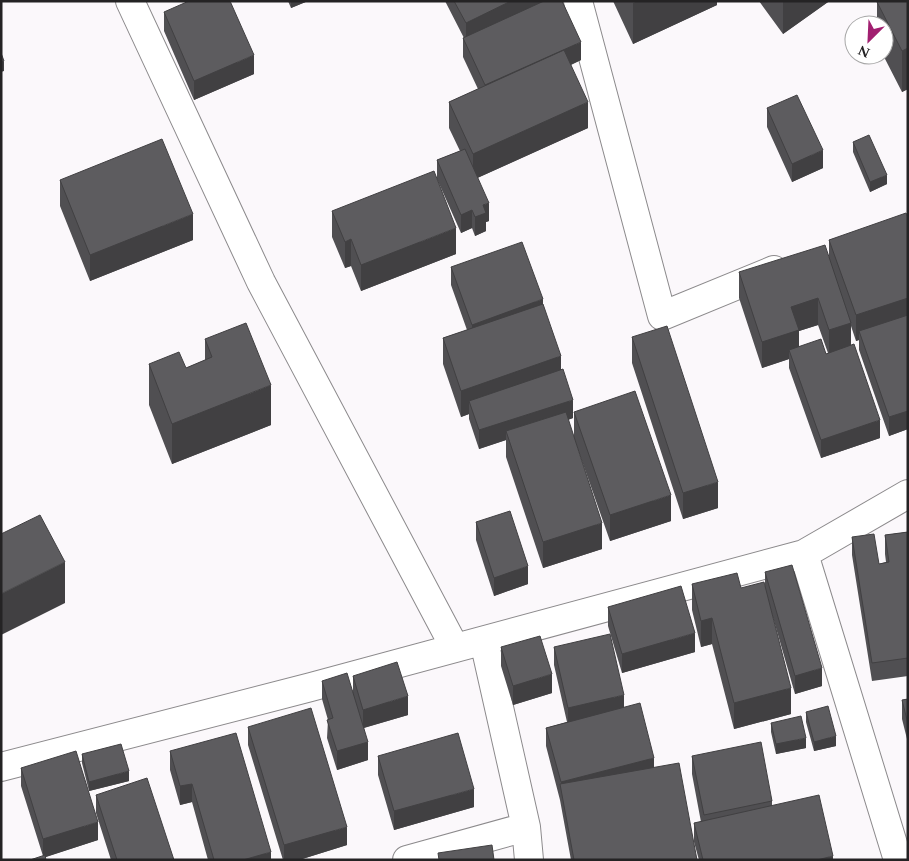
<svg xmlns="http://www.w3.org/2000/svg" width="909" height="861" font-family="Spectral,serif">
<style>
.lines{fill:none;stroke-linecap:round;stroke-linejoin:round}
.street-casing{stroke:#8c8a8c;stroke-width:30}
.street{stroke:#fff;stroke-width:28}
.wall{fill:#504f52;fill-rule:evenodd}
.shaded-wall{fill:#414042}
.building{fill:#5d5c5f;stroke:#414042}
</style>
<rect width="100%" height="100%" fill="#fbf8fb"/>
<g class="lines">
<defs>
<path id="street" d="M130,1L261,282L455,648
M578,1L662,316L774,270
M804,554L898,860
M484,641L526,827L529,860
M1,767L311,687L804,554L908,494
M407,860L526,827"/>
</defs>
<use href="#street" class="street-casing"/>
<use href="#street" class="street"/>
</g>
<path class="wall" d="M288,1H308L291,8Z
M445,1H562L581,60L571,65L588,128L477,178L489,221L486,222V231L475,236L472,228L461,233L437,179V160L460,151L449,128V102L478,89L463,57V38H464Z
M613,1H717V5L633,44Z
M759,1H828V2L783,34Z
M908,1V89L902,92L883,55H884V25H877V2Z
M164,12L254,74L194,100L164,31Z
M767,108L823,168L792,182L767,127Z
M853,142L887,184L870,192L853,152Z
M60,180L193,240L90,281L60,206Z
M332,211L456,254L361,291L351,266L345,268L332,237Z
M908,217V429L889,436L859,350V340L856,341L851,326V345L880,438L821,458L789,368V359L762,368L739,298V272L829,258V240ZM818,325L828,353L826,354L799,346V331Z
M451,267L543,305L561,370L573,418L568,420L574,438V412L671,521L610,541L576,444L602,549L543,568L506,457V440L479,449L469,419V414L461,417L443,364V338L467,330L451,285Z
M632,337L718,508L683,519L632,363Z
M205,339L271,425L172,464L149,405V364L186,368L205,360Z
M476,522L528,584L494,596L476,540Z
M908,532V676L872,681L852,555V537L879,564L886,562L885,554V535Z
M765,572L822,686L795,694L772,614L791,714L734,729L712,644L701,647L692,610V584L741,588H765Z
M608,607L695,652L622,673L608,626Z
M501,647L552,693L513,705L501,666Z
M554,647L624,707L654,767L697,860H571L560,800L546,746V728L567,722L554,665Z
M353,676L408,715L364,728L368,760L337,770L327,738L328,720L322,699V681L353,692Z
M908,699V743L902,719V700Z
M806,712L836,746L814,751L806,722Z
M771,723L806,748L776,754L771,732Z
M248,727L347,845L299,860H283L248,745Z
M170,751L271,860H208L192,802L180,805L170,770Z
M82,754L129,781L89,791L82,763Z
M378,756L474,807L394,830L378,775Z
M692,756L772,801V806L833,860H699L694,842V823L701,822L692,774Z
M21,768L98,840L45,857L43,856L21,786Z
M96,795L174,860H111L96,813Z"/>
<path class="shaded-wall" d="M291,1H308L291,8Z
M511,1H549L466,42V23Z
M638,1H717V5L633,44V3Z
M783,1H828V2L783,34Z
M581,42V60L485,103V85Z
M908,48V89L902,92V51Z
M254,55V74L194,100V81Z
M4,61V71L1,72V62Z
M588,102V128L473,180V154Z
M823,150V168L792,182V164Z
M887,175V184L870,192V182Z
M489,203V221L486,222V231L475,236V217L483,205Z
M472,210V228L461,233V215Z
M193,214V240L90,281V255Z
M456,228V254L361,291V265Z
M351,239V266L345,268V242Z
M818,298V325L799,331V356L789,350V359L762,368V342L791,307Z
M908,298V324L859,331V340L856,341V315Z
M543,299V318L472,343V325Z
M851,323V349L829,356V330Z
M561,356V382L469,401V414L461,417V391Z
M271,385V425L172,464V424Z
M573,400V418L509,439L506,431V440L479,449V430Z
M908,411V429L889,436V417Z
M880,420V438L821,458V440Z
M718,482V508L683,519V493Z
M671,495V521L610,541V515Z
M602,523V549L543,568V542Z
M65,562V603L1,635V594Z
M528,566V584L494,596V578Z
M712,618V644L701,647V621Z
M695,633V652L622,673V654Z
M822,668V686L795,694V676Z
M552,674V693L513,705V686Z
M791,688V714L734,729V703Z
M624,695V714L568,727V708Z
M408,696V715L363,728V710Z
M836,736V746L814,751V742Z
M806,738V748L776,754V744Z
M368,742V760L337,770V751Z
M654,758V776L561,785V782Z
M129,771V781L89,791V782Z
M192,784V802L180,805V786Z
M474,789V807L394,830V811Z
M98,822V840L43,858V839Z
M347,827V845L299,860H284V845Z
M271,852V860H243Z
M833,856V860H817Z"/>
<path class="building" d="M189,1H230L254,55L194,81L164,12Z
M454,1H511L466,23Z
M544,1H562L581,42L485,85L463,38Z
M879,1H908V48L902,51L877,2Z
M564,50L588,102L473,154L449,102Z
M1,53L4,61L1,62Z
M797,95L823,150L792,164L767,108Z
M869,135L887,175L870,182L853,142Z
M162,139L193,214L90,255L60,180Z
M465,149L489,203L483,205L486,213L475,217L472,210L461,215L437,160Z
M434,171L456,228L361,265L351,239L345,242L332,211Z
M906,213L908,217V298L856,315L829,240Z
M522,242L543,299L472,325L451,267Z
M825,245L851,323L829,330L818,298L791,307L799,330L762,342L739,272Z
M543,304L561,356L461,391L443,338Z
M908,315V411L889,417L859,331Z
M246,323L271,385L172,424L149,364L179,352L186,368L212,357L205,339Z
M667,326L718,482L683,493L632,337Z
M821,339L826,354L854,344L880,420L821,440L789,350Z
M563,369L573,400L479,430L469,401Z
M635,391L671,495L610,515L574,412Z
M566,412L602,523L543,542L506,431Z
M510,511L528,566L494,578L476,522Z
M40,515L65,562L1,594V534Z
M908,532V658L872,663L852,537L874,534L879,564L889,562L885,535Z
M792,565L822,668L795,676L765,572Z
M737,573L741,588L764,582L791,688L734,703L712,618L701,621L692,584Z
M681,586L695,633L622,654L608,607Z
M610,634L624,695L568,708L554,647Z
M540,636L552,674L513,686L501,647Z
M397,662L408,696L363,710L353,676Z
M347,673L368,742L337,751L327,720L333,718L322,681Z
M908,699V724L902,700Z
M640,703L654,758L561,782L546,728Z
M828,706L836,736L814,742L806,712Z
M311,708L347,827L284,845L248,727Z
M801,716L806,738L776,744L771,723Z
M236,733L271,852L243,860H214L192,784L180,786L170,751Z
M458,733L474,789L394,811L378,756Z
M761,742L772,801L704,815L692,756Z
M121,744L129,771L89,782L82,754Z
M76,751L98,822L43,839L21,768Z
M679,763L697,860H574L560,784Z
M147,778L174,860H117L96,795Z
M819,795L833,856L817,860H703L694,823Z
M492,845L494,860H439L438,853Z
M45,855L46,860H30Z"/>
<rect width="909" height="861" fill="none" stroke="#242324" stroke-width="5"/>
<g transform="translate(869 40) rotate(204)"><circle r="24" fill="#ffffff" stroke="#a7a7a7"/>
<path d="M0-4L9 19L0 12L-9 19Z" fill="#a11f70"/>
<text y="-8" font-size="14" font-weight="bold" text-anchor="middle" fill="#242324">N</text>
</g>
</svg>
